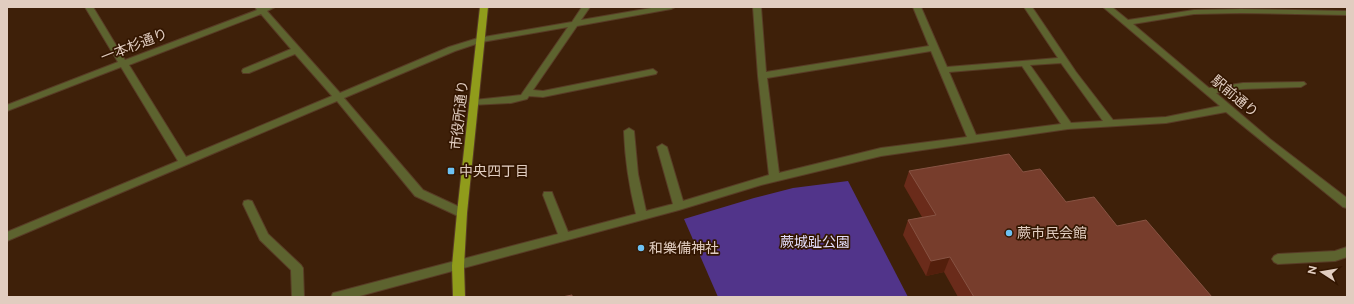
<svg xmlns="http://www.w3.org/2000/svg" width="1354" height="304" font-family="'Public Sans','Noto Sans JP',sans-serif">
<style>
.green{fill:#51348a}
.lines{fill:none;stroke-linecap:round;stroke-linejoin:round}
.minor-casing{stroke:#583c26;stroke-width:2}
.major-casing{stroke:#583c26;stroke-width:2}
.minor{fill:#5d632f;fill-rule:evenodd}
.major{fill:#909c1b;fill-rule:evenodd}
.wall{fill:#6a2b1a}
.shaded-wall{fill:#531f0c}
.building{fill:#773d2c;stroke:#875343}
.poi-dot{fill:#6dc2f3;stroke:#331601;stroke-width:1.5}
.labels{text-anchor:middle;stroke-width:3.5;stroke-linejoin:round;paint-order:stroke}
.street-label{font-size:14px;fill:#e1cdc0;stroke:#331601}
.poi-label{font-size:14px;fill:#e1cdc0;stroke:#331601;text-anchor:start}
.park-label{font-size:14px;fill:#e2dcf9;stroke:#331601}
</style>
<rect width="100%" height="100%" fill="#3e2009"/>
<path class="green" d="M848,181L908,297H718L684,219L754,198L793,188Z"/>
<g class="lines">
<defs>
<path id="minor" d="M85,7H93L125,60L257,10L255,7H275L267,11L340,93L449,47L478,38L572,22L582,7H590L581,20L657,7H675L671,9L577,26L533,90L543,91L653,69L657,72L656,74L543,97L529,96L527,99L511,103L471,105L469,103L474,100L521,95L568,27L482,42L455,51L344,98L423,190L466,210L467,213L466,216L462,217L458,216L415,196L337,101L7,241V232L178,161L121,67L7,111V105L118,62ZM261,14L291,49L243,69L242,71L243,73H249L295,54L332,96L186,157L129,65Z
M753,7H761L766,72L929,46L913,7H921L947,67L1058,58L1024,7H1032L1076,72L1113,120L1166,117L1220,106L1103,7H1112L1128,20L1194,10L1241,9L1347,11V15L1241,13L1194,14L1133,24L1209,88L1243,83L1304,82L1306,84L1301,87L1243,89L1216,93L1270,139L1347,198V208L1343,207L1226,112L1166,123L1068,129L881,156L761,185L679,210L356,297H331L333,293L337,292L558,234L543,195L544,192H552L553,195L568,232L636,214C629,186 625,159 624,131L629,128L634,131L638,174L646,211L673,204L657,147L662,144L667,147L683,201L769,175L758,76ZM931,51L967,137L881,148L779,173L767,78ZM1061,63L1103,121L1071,123L1030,65ZM1022,66L1061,124L976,135L949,72Z
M248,200L252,201L268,234L301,265L303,268L304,297H292L291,270L260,240L243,204L244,201Z
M1347,247V257L1335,261L1278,264L1274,262L1272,259L1274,256L1278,254L1335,251Z"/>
<path id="major" d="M480,7H488L467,213L464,266L465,297H453L452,266L457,213Z"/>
</defs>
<use href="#minor" class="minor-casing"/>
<use href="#major" class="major-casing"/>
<use href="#minor" class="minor"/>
<use href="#major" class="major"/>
</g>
<path class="wall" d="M909,171L1023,172L1066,202L1117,226L1212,297H958L944,272L926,276L903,235L908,220L922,217L904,186Z"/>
<path class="shaded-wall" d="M950,257L944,272L926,276L931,261Z"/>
<path class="building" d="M1009,154L1023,172L1040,169L1066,202L1094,197L1117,226L1146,220L1212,297H974L950,257L931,261L908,220L936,215L909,171Z
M572,295V297H562Z"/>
<g class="poi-dot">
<rect x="447" y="167" width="8" height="8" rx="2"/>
<circle cx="1009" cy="233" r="4"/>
<circle cx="641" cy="248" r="4"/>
</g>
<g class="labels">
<g class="street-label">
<text transform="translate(134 45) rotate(-21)" y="5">一本杉通り</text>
<text transform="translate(1235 96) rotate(40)" y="5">駅前通り</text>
<text transform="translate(459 115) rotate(-84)" y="5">市役所通り</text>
</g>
<g class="poi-label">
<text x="459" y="176">中央四丁目</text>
<text x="1017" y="238">蕨市民会館</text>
<text x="649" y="253">和樂備神社</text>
</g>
<g class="park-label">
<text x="815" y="247">蕨城趾公園</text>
</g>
</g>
<rect width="1354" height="304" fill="none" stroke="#e1cdc0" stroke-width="16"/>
<g transform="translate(1322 272) rotate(282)" stroke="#331601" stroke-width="3" paint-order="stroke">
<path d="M0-3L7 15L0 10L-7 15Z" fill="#e1cdc0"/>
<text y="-6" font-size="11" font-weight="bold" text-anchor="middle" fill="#e1cdc0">N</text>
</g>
</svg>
